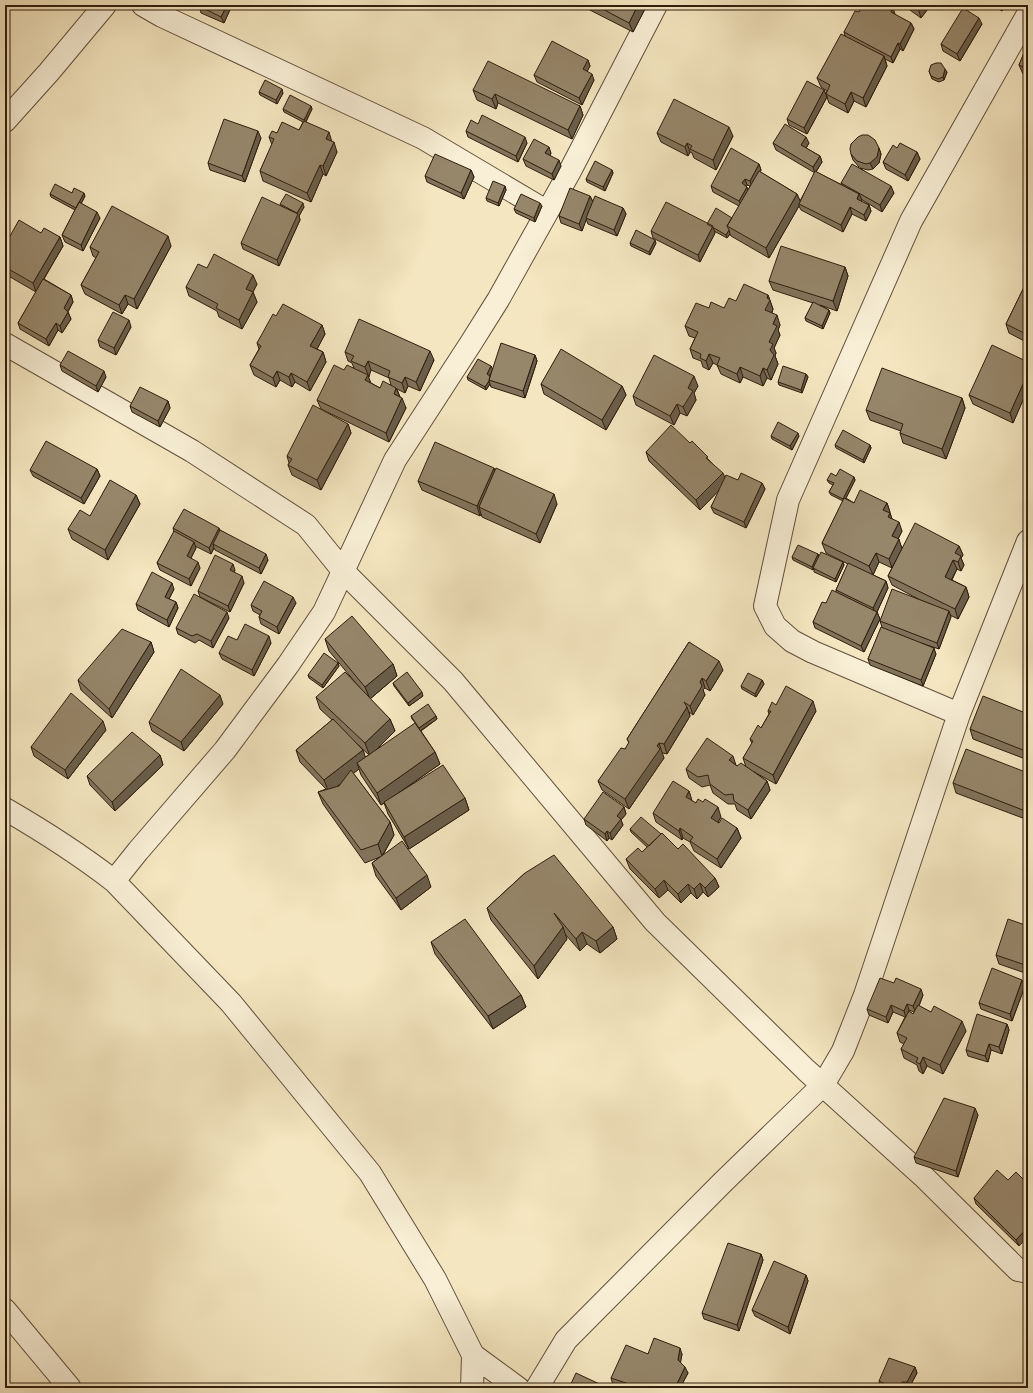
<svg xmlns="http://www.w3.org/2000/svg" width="1033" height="1393" font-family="Cardo,serif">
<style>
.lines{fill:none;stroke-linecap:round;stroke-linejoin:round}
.minor-casing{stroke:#614f3a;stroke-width:24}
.minor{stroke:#f8efd6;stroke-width:22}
.wall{fill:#81735b;stroke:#301d0d;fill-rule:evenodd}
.shaded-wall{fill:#695e4a;stroke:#301d0d}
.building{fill:#96866a;stroke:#301d0d}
</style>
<rect width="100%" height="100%" fill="#f4e6c0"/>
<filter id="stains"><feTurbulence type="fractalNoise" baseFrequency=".005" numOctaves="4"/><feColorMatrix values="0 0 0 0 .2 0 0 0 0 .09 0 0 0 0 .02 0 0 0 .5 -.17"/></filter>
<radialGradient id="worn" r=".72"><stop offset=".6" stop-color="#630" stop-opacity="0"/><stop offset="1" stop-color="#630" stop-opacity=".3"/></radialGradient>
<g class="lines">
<defs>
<path id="minor" d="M143,5L162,16L423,138L546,211
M5,121L49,72L105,5
M5,344L192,451L306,525L344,572L453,681L655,922L806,1070L923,1176L1018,1270L1028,1272
M959,714L813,652L792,641L775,626L765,606L788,500L911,221L1028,14
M5,809C43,831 79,854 114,881L138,851L225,750L288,665L324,612L395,460L471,343L498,300L569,173L656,5
M114,881L231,1003L370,1173L435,1279L473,1355L518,1388
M5,1310L70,1388
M472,1388L473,1355
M537,1388L566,1340L723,1182L823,1085L843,1051L865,995L959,714L1028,541"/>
</defs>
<use href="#minor" class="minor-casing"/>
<use href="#minor" class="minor"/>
</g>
<path class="wall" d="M232,5L224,23L201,13L199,6Z
M580,5H645L646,7L633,32Z
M903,5H937L934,9L930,6L921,18Z
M995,5H1007L1002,11L996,7Z
M875,9L895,15L911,23L914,29L903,51L900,49L893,63L885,59L887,66L866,107L854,101L848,113L829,103L826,94L827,91L821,87L817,78L845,36L844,32L859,12Z
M982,24L960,61L943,51L941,44Z
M1028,45V77L1023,74L1019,65Z
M588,60L590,66L587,71L594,80L582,105L537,82L534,75Z
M929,71L947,72L944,80L939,82L932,79Z
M473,90L580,106L583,115L572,139L498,103L496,109L477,100Z
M824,90L827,97L807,134L789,125L787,119Z
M259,92L283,93L277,104L260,95Z
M311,106L312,109L306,122L332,142L337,152L326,176L323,174L311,202L263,181L260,171L272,145L269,137L277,133L299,130L303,122L284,112L283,109Z
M466,131L527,143L518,162L468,137Z
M657,133L733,136L716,170L694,158L692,153L690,152L688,156L661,142Z
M261,138L245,182L210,170L208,163Z
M773,143H809L806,148L820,156L822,162L816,172L842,185L841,183L859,167L853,160L851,154L879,148L881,154L879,163L873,169L868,170L860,168L894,193L882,212L861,199V201L869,205L871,211L866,221L852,214L843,232L801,210L799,206L769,258L731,236L730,234L727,238L714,231L715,233L700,262L653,238L651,231L707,224L732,218L739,206L713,192L711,186L759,164L761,170L760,172L797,194L800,201L815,173L776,150ZM747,185L750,186L748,191L746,187Z
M897,148L917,152L920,159L908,181L886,169L883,162Z
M551,153L550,155L561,166L554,180L526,166L523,159Z
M471,170L474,177L464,199L427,182L425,176Z
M612,170L613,173L605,191L587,182L586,179Z
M505,186L506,190L499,206L487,201L486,198Z
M72,193L85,196L81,204L100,218L83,251L65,242L62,235L75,210L51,197L50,194Z
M590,196L593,202L623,208L626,214L617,236L588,224L586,219L582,231L561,223L559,216Z
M280,204L304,207L299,216L300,220L279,266L243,249L241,243L281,206Z
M542,206L535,222L516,213L514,209Z
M41,233L60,237L63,246L44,279L71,295L73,302L68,312L71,319L62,333L58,330L49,346L20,329L18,323L36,292L5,274V245Z
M630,243H656L650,255L631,246Z
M171,246L137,309L128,304L122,314L85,294L81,285L96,258L93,256L90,247Z
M845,267L848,276L837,311L820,305L829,310L830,313L823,329L806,321L805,318L813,303L773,290L769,281Z
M207,268L257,284L253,292L257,302L242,329L219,317L217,311L189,296L186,287Z
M1028,279V343L1009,333L1006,324Z
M768,295L773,309L772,313L780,325L778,330L780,335L774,348L776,353L775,356L778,364L771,380L767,378L763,386L743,377L740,383L721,374L717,365L713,363L709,370L703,367L701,361L693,358L690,349L695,338L689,336L685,326L709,308H724L736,301Z
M276,316L322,325L325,334L317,349L323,352L326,362L310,391L295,382L292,387L280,380L276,387L254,375L250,365L259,349L257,343Z
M131,327L116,355L100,347L98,340Z
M345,352L434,360L420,391L408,386L405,393L397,389L400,397L406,408L389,442L321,409L317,400L344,370L354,368L352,363L348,361ZM371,370L389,378L391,385L380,388L371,383L368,377Z
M535,355L537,361L525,398L491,387L490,384L486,390L468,380L467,377L491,366L492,369Z
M1028,362V394L1026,393L1013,423L973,404L969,395Z
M60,365L106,377L98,392L62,371Z
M806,374L808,377L802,393L779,385L778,382Z
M541,384L622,386L626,395L606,430L544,394Z
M698,386L694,393L696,400L687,416L680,413L674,425L636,405L633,396Z
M962,398L965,408L946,459L903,443L900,433L901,431L870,420L866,410Z
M168,401L170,408L160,427L132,412L130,406Z
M348,424L351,433L321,490L292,475L288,465L289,463L287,456Z
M771,436H799L792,450L772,439Z
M690,443L709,460L725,478L738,480L762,483L765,489L746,528L714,513L711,507L720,489L700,510L649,461L646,452Z
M835,445H870L871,448L864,463L836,448Z
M97,469L100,476L84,504L33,476L30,470Z
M836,476L854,477L855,480L846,498L854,503H887L892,519L902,531L898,539L902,548L959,546L963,555L961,558L964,565L961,571L957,569L952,580L966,587L969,597L958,619L950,615L951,617L939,649L921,643L936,654L923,686L870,665L868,659L882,627L880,621L922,601L892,585L888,576L892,568L879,562L873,575L886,581L888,588L877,612L880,619L864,652L815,628L813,622L826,603L836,592V590L848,564L826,553L822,543L843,501L831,495L829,492L833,485L829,483L827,480Z
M418,481L557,504L540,543L482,517L481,514L480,516L422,490Z
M136,495L140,504L108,560L72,539L68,529L90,516Z
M173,528L220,530L268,560L261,574L215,550L214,548L211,554L195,546L196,548L191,558L200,568L191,586L160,570L157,563L174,532Z
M818,554L819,557L843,562L844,565L836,582L814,572V569L813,570L793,560L792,557Z
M235,570L234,572L244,583L230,612L200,597L198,591Z
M174,589L169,599L176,602L178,608L169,627L138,610L136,604Z
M296,603L279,634L261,624L259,617L260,615L253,611L251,605Z
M229,618L213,648L199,640L195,643L178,634L176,628Z
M325,639L393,664L397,676L370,699L390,719L395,731L376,750L417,725L412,719L411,716H436L437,719L421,731L435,752L440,764L393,797L465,798L469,810L409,849L388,814L384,803L381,805L361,775L359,769L353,773L390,822L394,835L383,855L431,887L401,910L376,876L372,863L380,857L365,863L323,804L318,792L326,789L300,762L296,750L332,720L320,709L316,697L360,688L329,651ZM356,743L369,755L365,757L363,750Z
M237,640L271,643L254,676L222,659L219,653Z
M151,642L154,652L112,718L81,690L78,680Z
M689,642L723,670L710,691L705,688L703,690L705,695L693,715L689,712L690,716L667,754L663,753H662L664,758L629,809L602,790L598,781L625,749L629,743L627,739Z
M338,663L339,666L323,688L309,678L308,675Z
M762,680L764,684L756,697L742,689L741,686Z
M393,683L423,696L409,706L394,686Z
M223,704L184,751L152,731L149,722Z
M776,705L816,711L776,784L754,772L767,781L770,790L751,819L737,810L735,804H728L713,793L710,785L702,787L689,778L686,769L736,765L737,766L746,767L743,758L752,744L750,739L761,728L769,714L768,711Z
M1028,714V760L973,739L970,729Z
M106,730L68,779L34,756L31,747Z
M160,755L163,765L115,811L90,785L87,776Z
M1028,773V820L956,793L953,783Z
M689,791L692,801L721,817L718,822L737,828L741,838L721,868L694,851L690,842L683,838L682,840L656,822L653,813Z
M624,807L626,814L621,820L623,825L612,840L609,838L607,841L586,825L584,819Z
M630,829L678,849L715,878L719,887L708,897L703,892L697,899L691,893L681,903L668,890L659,898L630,869L626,859L642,852L647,847L631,832Z
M525,873L613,927L617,939L600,953L587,944L580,951L565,934L567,939L538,979L491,920L487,908Z
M1028,926V974L999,964L996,955Z
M431,942L521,995L526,1007L493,1029L435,954Z
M894,983L923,995L919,1006L966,1031L943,1074L927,1066L923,1074L919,1071L917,1065L904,1058L901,1049L904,1044L900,1042L897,1033L905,1017L893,1012L888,1023L869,1015L867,1009ZM909,1010L914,1012L913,1014L909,1011Z
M1025,986L1012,1021L981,1009L979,1003Z
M1007,1024L1009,1030L1002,1054L991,1050L988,1062L968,1056L966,1050Z
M978,1115L958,1177L916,1163L914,1157Z
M1008,1180L1019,1246L976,1204L974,1198Z
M761,1254L763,1260L739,1331L704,1319L702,1313Z
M806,1275L808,1281L790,1334L755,1316L752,1310Z
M648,1354H682L680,1362L688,1373L680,1388H623L613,1385L611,1378Z
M915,1367L917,1373L909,1388H881L879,1381Z"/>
<path class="shaded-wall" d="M227,5H232L224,23L221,17Z
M638,5H645L646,7L633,32L629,23Z
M920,5H929L930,6L921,18L918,8Z
M932,5H937L934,9Z
M1003,5H1007L1002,11L1001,8Z
M893,8L895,14L891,12Z
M979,18L982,24L960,61L957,54Z
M911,23L914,29L903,51L900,44Z
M898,43L900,49L893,63L891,57Z
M884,56L887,66L866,107L863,98Z
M588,60L590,66L585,76L583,69Z
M945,69L947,72L944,80L943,77Z
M592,74L594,80L582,105L579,98Z
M282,89L283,93L277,104L276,100Z
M824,90L827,97L807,134L804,128Z
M851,92L854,101L848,113L845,104Z
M495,94L498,103L496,109L492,99Z
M311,106L312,109L305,123L304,120Z
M580,106L583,115L572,139L568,130Z
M729,127L733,136L716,170L713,160Z
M258,131L261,138L245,182L242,176Z
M329,132L332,142L326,139Z
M525,137L527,143L518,162L516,156Z
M806,137L809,143L804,152L801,145Z
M334,142L337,152L326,176L323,166Z
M687,143L690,152L688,156L685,147Z
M549,147L551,153L548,159L545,153Z
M879,148L881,154L879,163L873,169L870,163Z
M917,152L920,159L908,181L905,175Z
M820,156L822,162L815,173L813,167Z
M559,160L561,166L554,180L552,174Z
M759,164L761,170L752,187L750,181Z
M320,165L323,174L311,202L307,193Z
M471,170L474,177L464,199L461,193Z
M612,170L613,173L605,191L603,187Z
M745,179L747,185L745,190L742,183Z
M505,186L506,190L499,206L498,203Z
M891,186L894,193L882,212L880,205Z
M747,187L749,194L742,207L739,201Z
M84,193L85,196L77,211L76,208Z
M797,194L801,203L799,204V206L769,258L766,248Z
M859,194L862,200L859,205L857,199Z
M590,196L593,202L582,231L579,224Z
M303,203L304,207L299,216L300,220L279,266L277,260L297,213Z
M540,203L542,206L535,222L534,218Z
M869,205L871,211L866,221L864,215Z
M850,207L852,214L843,232L841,225Z
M623,208L626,214L617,236L614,230Z
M97,212L100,218L83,251L81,245Z
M713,226L715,233L700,262L698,255Z
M729,230L730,234L727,238L726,235Z
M168,236L171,246L137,309L134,299Z
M60,237L63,246L36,292L33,283Z
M655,240L656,243L650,255L649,252Z
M845,267L848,276L837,311L833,301Z
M253,275L257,284L250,298L246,289Z
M253,292L257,302L242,329L239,320Z
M71,295L73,302L66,314L64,308Z
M125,295L128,304L122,314L119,305Z
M768,295L773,309L769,319L765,310L767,298Z
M829,310L830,313L823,329L822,326Z
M68,312L71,319L62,333L60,326Z
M777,315L780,325L778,330L780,335L774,348L776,353L775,356L778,364L771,380L767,370L770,350L769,342L773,324Z
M129,320L131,327L116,355L114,348Z
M56,323L58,330L49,346L46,339Z
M322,325L325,334L314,355L310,346Z
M430,351L434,360L420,391L416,382Z
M323,352L326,362L310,391L307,382Z
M709,354L713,363L709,370L706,361Z
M535,355L537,361L525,398L523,391Z
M368,361L371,370L369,377L365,367Z
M491,366L493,370L488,378L487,374Z
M740,367L743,377L740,383L737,374Z
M763,368L767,378L763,386L760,376Z
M104,371L106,377L98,392L96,386Z
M277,371L280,380L276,387L273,378Z
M291,373L295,382L292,387L289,377Z
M806,374L808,377L802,393L801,390Z
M368,375L371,384L365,380Z
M694,376L698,386L694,393L696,400L687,416L683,407L688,388Z
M405,377L408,386L405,393L402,383Z
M489,381L490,384L486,390L485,387Z
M1023,384L1026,393L1013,423L1010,413Z
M622,386L626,395L606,430L602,420Z
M396,388L400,397L394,394Z
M402,398L406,408L389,442L386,433Z
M962,398L965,408L946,459L942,449Z
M168,401L170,408L160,427L158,421Z
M677,404L680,413L674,425L670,416Z
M348,424L351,433L321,490L317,480Z
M798,433L799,436L792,450L790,446Z
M870,445L871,448L864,463L863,460Z
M494,468L497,477L479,507L481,514L480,516L477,506Z
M97,469L100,476L84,504L81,498Z
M723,473L727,482L700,510L696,500Z
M854,477L855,480L844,502L843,499Z
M762,483L765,489L746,528L744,522Z
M554,494L557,504L540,543L536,534Z
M136,495L140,504L108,560L105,550Z
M887,503L890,512L887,519L883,510Z
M890,513L893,522L888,517Z
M899,522L902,531L895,545L892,536Z
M219,528L221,535L213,544L214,548L211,554L209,548Z
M899,539L902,549L892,568L889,559Z
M194,542L196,548L189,562L187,556Z
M959,546L963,555L961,558L964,565L961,571L955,553Z
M876,553L879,562L873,575L869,566Z
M266,554L268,560L261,574L259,568Z
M818,554L819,558L813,570L812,567Z
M953,560L957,569L948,586L945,577Z
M198,562L200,568L191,586L189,579Z
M843,562L844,565L836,582L835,579Z
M233,564L235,570L232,576L230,570Z
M242,576L244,583L230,612L228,606Z
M886,581L888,588L876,614L873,608Z
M172,583L174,589L167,603L165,597Z
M966,587L969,597L958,619L955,609Z
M293,597L296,603L279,634L277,627Z
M176,602L178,608L169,627L167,620Z
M949,611L951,617L939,649L937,643Z
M227,612L229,618L213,648L211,641Z
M877,612L880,619L864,652L861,646Z
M269,636L271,643L254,676L252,670Z
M151,642L154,652L112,718L109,709Z
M934,648L936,654L923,686L921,680Z
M719,661L723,670L710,691L706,681Z
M338,663L339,666L323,688L322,685Z
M393,664L397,676L370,699L365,687Z
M702,678L705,688L703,690L705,695L693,715L690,706L700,682Z
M762,680L764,684L756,697L755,694Z
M422,692L423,696L409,706L408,703Z
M220,695L223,704L184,751L181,742Z
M813,701L816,711L776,784L773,775Z
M687,707L690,716L667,754L664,744Z
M436,716L437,719L420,731L419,728Z
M390,719L395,731L370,756L365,743Z
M103,721L106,730L68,779L65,770Z
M659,743L664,758L629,809L625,799Z
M363,750L367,762L357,763L359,769L329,793L324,780Z
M435,752L440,764L381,805L377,793Z
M160,755L163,765L115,811L112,802Z
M733,756L736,765L729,760Z
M767,781L770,790L751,819L748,810Z
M689,791L692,801L689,806L686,797Z
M465,798L469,810L409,849L404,837Z
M624,807L626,814L621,820L623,825L612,840L610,833L617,816Z
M718,807L721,817L715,827L711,818Z
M390,822L394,835L382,856L378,844Z
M680,828L683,838L682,840L679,831Z
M737,828L741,838L721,868L717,859Z
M607,831L609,838L607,841L605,834Z
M427,875L431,887L401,910L396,898Z
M715,878L719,887L708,897L705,888Z
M664,880L668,890L659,898L655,889Z
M700,883L703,892L697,899L694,889Z
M688,884L691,893L681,903L678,894Z
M563,927L567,939L538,979L534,966Z
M613,927L617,939L600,953L596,941Z
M582,932L587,944L580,951L576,939Z
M1022,980L1025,986L1012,1021L1010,1014Z
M921,989L923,995L916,1013L913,1006Z
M521,995L526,1007L493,1029L488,1016Z
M907,1004L909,1010L906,1018L904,1011Z
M891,1005L893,1012L888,1023L886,1017Z
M962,1021L966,1031L943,1074L940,1065Z
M1007,1024L1009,1030L1002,1054L999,1047Z
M989,1044L991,1050L988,1062L985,1056Z
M923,1057L927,1066L923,1074L920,1064Z
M975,1108L978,1115L958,1177L956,1171Z
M1028,1227V1236L1019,1246L1016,1240Z
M761,1254L763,1260L739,1331L737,1325Z
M806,1275L808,1281L790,1334L788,1327Z
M680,1348L682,1354L680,1366L678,1360Z
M685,1367L688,1373L680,1388H675Z
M915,1367L917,1373L909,1388L907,1382Z
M902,1382L904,1388H902Z"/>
<path class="building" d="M200,5H227L221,17L199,6Z
M595,5H638L629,23Z
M862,5H866L875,9L877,5H887L893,8L891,12L911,23L900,44L898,43L891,57L844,32L855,11L859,12Z
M913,5H920L918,8Z
M996,5H1003L1001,8Z
M963,8L979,18L957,54L941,44Z
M841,34L884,56L863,98L851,92L845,104L826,94L830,85L817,78Z
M552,41L588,60L583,69L592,74L579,98L534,75Z
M1027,45H1028V69L1019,65Z
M488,61L580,106L568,130L495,94L492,99L473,90Z
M936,63H941L945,69L943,77L938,79L931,76L929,71L931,65Z
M265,80L282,89L276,100L259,92Z
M807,81L824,90L804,128L787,119Z
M290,95L311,106L304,120L283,109Z
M674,99L729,127L713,160L690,149L692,146L687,143L685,147L657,133Z
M482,115L525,137L516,156L466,131L471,120L478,124Z
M224,119L258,131L242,176L208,163Z
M304,121L329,132L326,139L334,142L323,166L320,165L307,193L260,171L274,139L269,137L272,131L277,133L282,122L299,130Z
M785,124L806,137L801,145L820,156L813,167L773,143Z
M862,135H868L871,137L875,140L879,148L877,157L870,163L866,164L857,161L851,154L850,149L851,144L858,137Z
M534,139L549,147L545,153L559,160L552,174L523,159Z
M900,143L917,152L905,175L883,162L893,145L897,148Z
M731,148L759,164L750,181L745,179L742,183L747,187L739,201L711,186Z
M435,154L471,170L461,193L425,176Z
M595,161L612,170L603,187L586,179Z
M852,164L891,186L880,205L841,183Z
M759,171L797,194L766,248L727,226Z
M815,171L859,194L857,199L869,205L864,215L850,207L841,225L799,204Z
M493,181L505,186L498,203L486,198Z
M55,184L72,193L74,188L84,193L76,208L50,194Z
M570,188L590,196L579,224L559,216Z
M286,194L303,203L297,213L280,204Z
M521,194L540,203L534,218L514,209Z
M595,196L623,208L614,230L586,218Z
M262,197L298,214L277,260L241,243Z
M79,202L97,212L81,245L62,235Z
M666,202L713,226L698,255L651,231Z
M112,206L168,236L134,299L125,295L119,305L81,285L99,252L90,247Z
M716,208L732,218L727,226L729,230L726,235L707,224Z
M19,220L41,233L44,228L60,237L33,283L5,267V245Z
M636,230L655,240L649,252L630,243Z
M781,246L845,267L833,301L769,281Z
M214,254L253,275L246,289L253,292L239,320L216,308L218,304L186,287L198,264L207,268Z
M43,279L71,295L64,308L68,312L60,326L56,323L46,339L18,323Z
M1028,279V335L1006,324Z
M744,284L768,295L767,298L770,300L765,310L777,315L773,324L777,326L769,342L773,344L770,350L774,355L767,370L763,368L760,376L740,367L737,374L717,365L720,358L709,354L706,361L700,358L701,354L690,349L698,332L685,326L696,303L709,308L711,302L724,308L729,298L736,301Z
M813,302L829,310L822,326L805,318Z
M283,304L322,325L310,346L323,352L307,382L291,373L289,377L277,371L273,378L250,365L261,346L257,343L273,314L276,316Z
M113,312L129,320L114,348L98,340Z
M359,319L430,351L416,382L405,377L402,383L388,377L390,371L368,361L365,367L351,361L354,356L345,352Z
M501,343L535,355L523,391L489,380Z
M992,345L1028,362V386L1023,384L1010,413L969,395Z
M561,349L622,386L602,420L541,384Z
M68,351L104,371L96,386L60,365Z
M654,355L694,376L688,388L693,391L683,407L677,404L670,416L633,396Z
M478,359L491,366L487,374L490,376L489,381L485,387L467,377Z
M334,365L344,370L347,365L368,375L365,380L380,388L383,381L396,388L394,394L402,398L386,433L317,400Z
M783,366L806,374L801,390L778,382Z
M882,368L962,398L942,449L900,433L903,424L866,410Z
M140,387L168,401L158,421L130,406Z
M313,405L348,424L317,480L288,465L292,459L287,456Z
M778,422L798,433L790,446L771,436Z
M671,425L690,443L692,441L708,457L706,458L723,473L696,500L646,452Z
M843,430L870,445L863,460L835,445Z
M46,441L97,469L81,498L30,470Z
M435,442L494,468L477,506L418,481Z
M496,468L554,494L536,534L479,507Z
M840,469L854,477L843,499L829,492L834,483L827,480L831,473L836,476Z
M741,473L762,483L744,522L711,507L726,475L738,480Z
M110,480L136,495L105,550L68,529L80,510L90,516Z
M860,490L887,503L883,510L890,513L888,517L899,522L892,536L899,539L889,559L876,553L869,566L822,543L844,498L854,503Z
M184,509L219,528L209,548L173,528Z
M915,523L959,546L955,553L961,556L958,562L953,560L945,577L966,587L955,609L888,576Z
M220,530L266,554L259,568L213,544Z
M174,531L194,542L187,556L198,562L189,579L157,563Z
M798,545L818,554L812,567L792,557Z
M821,552L843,562L835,579L813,568Z
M215,555L233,564L230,570L242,576L228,606L198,591Z
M848,563L886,581L873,608L836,590Z
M152,572L172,583L165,597L176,602L167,620L136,604Z
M264,581L293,597L277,627L259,617L262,611L251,605Z
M892,589L949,611L937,643L880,621Z
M832,590L877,612L861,646L813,622L822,602L826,603Z
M194,594L227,612L211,641L197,634L192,636L176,628Z
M352,616L393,664L365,687L325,639Z
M245,624L269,636L252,670L219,653L228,636L237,640Z
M881,627L934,648L921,680L868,659Z
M122,629L151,642L109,709L78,680Z
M689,642L719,661L706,681L702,678L700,682L702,686L690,706L684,702L687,707L664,744L659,743L657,746L660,749L625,799L598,781L621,748L625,749L629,742L627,739Z
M324,653L338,663L322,685L308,675Z
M181,669L220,695L181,742L149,722Z
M345,672L390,719L365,743L316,697Z
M407,672L422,692L408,703L393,683Z
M748,673L762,680L755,694L741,686Z
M786,686L813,701L773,775L743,758L753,741L750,739L758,725L761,728L771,711H768L772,702L776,705Z
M71,693L103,721L65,770L31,747Z
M983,696L1028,714V752L970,729Z
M428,704L436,716L419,728L411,716Z
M333,719L363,750L324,780L296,750Z
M415,723L435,752L377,793L357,763Z
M132,732L160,755L112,802L87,776Z
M707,738L733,756L729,760L737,766L741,763L767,781L748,810L734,801L733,794L725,795L710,784L708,775L698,777L686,769Z
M966,749L1028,773V812L953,783Z
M443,765L465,798L404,837L384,802Z
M351,770L390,822L378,844L361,850L318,792L339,786Z
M673,781L689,791L686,797L696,803L698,799L703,802L705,799L718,807L711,818L719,823L722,818L737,828L717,859L690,841L693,837L680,828L679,831L653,813Z
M603,792L624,807L617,816L621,819L610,833L607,831L605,834L584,819Z
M641,817L661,834L649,846L630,829Z
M662,833L678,849L683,844L715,878L705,888L700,883L694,889L688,884L678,894L664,880L655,889L626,859L638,848L642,852Z
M402,841L427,875L396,898L372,863Z
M554,855L613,927L596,941L582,932L576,939L554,913L563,927L534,966L487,908L525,873Z
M465,919L521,995L488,1016L431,942Z
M1008,919L1028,926V966L996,955Z
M992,968L1022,980L1010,1014L979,1003Z
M880,978L894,983L896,978L921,989L913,1006L907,1004L904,1011L891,1005L886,1017L867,1009Z
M918,1005L931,1012L934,1006L962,1021L940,1065L923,1057L920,1064L916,1062L918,1058L901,1049L907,1038L897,1033L909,1011L913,1014Z
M977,1014L1007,1024L999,1047L989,1044L985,1056L966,1050Z
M944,1098L975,1108L956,1171L914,1157Z
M997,1170L1008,1180L1016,1172L1028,1184V1227L1016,1240L974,1198Z
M728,1243L761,1254L737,1325L702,1313Z
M774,1261L806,1275L788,1327L752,1310Z
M654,1338L680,1348L678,1360L685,1367L675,1388H641L611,1378L626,1345L648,1354Z
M889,1358L915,1367L907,1382H902V1388H894L879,1381Z
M576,1373L608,1388H569Z"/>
<rect width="1033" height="1393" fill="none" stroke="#f4e6c0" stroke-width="20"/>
<rect x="6" y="6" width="1021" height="1381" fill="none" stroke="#301d0d" stroke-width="2"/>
<rect x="10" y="10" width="1013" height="1373" fill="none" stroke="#301d0d"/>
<rect width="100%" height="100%" filter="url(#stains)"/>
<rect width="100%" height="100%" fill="url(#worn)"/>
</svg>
